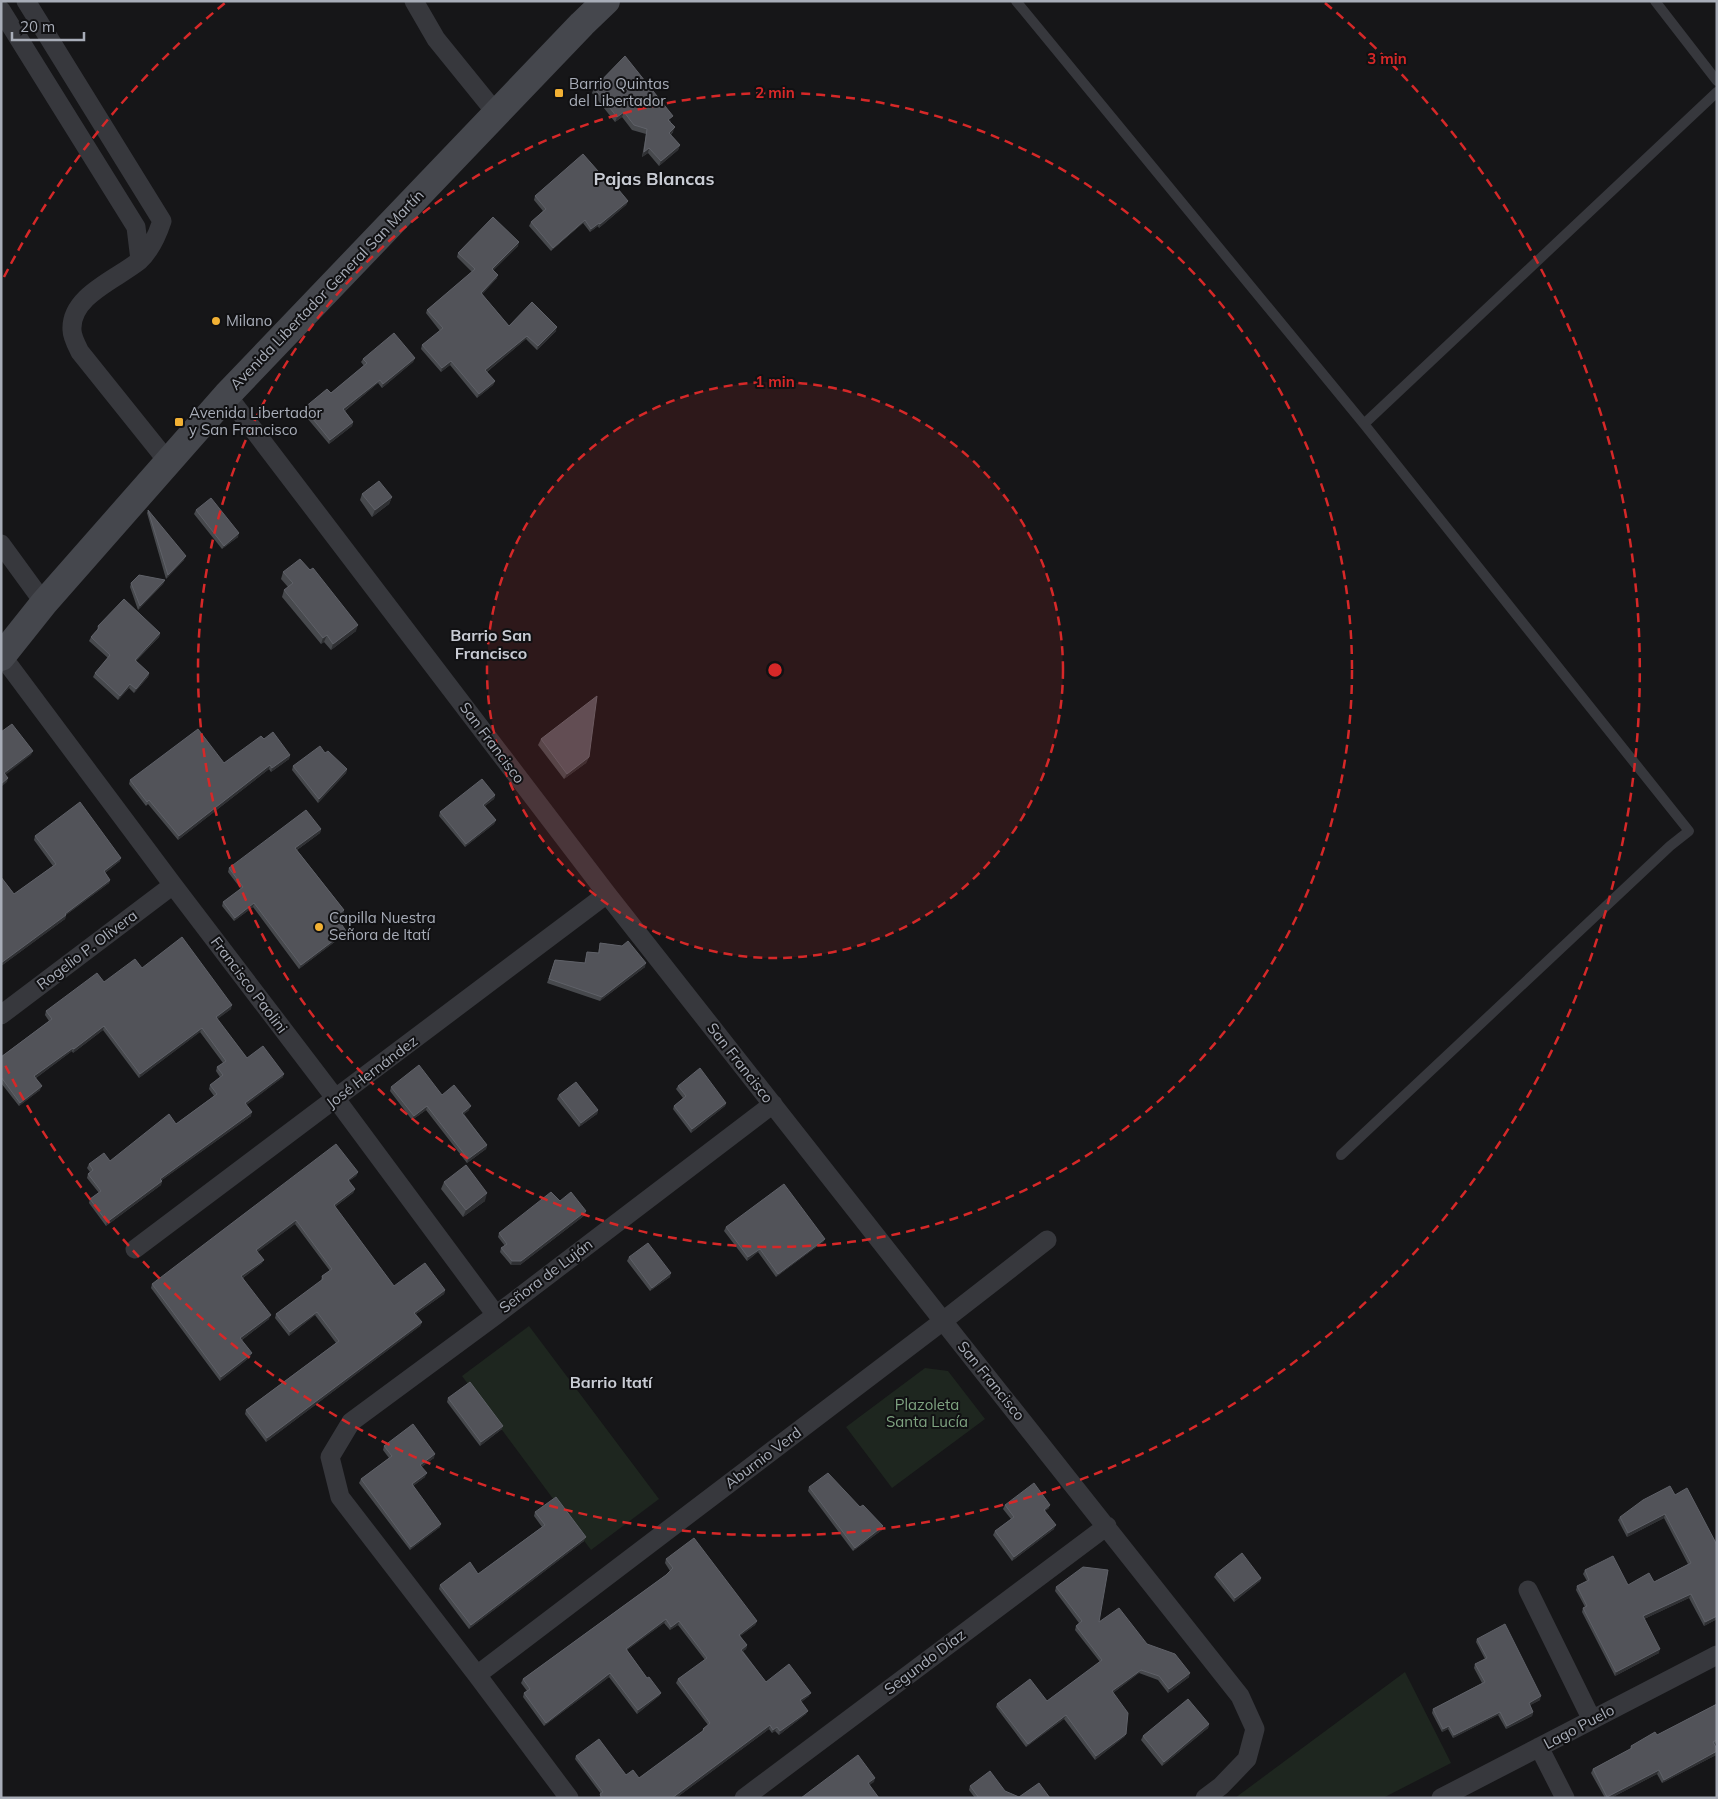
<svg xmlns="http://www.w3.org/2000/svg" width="1718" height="1799" font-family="Mulish,sans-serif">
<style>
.green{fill:#1e261f}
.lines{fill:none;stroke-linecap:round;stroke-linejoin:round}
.service{stroke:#37383d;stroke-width:10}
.minor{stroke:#37383d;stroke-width:19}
.secondary{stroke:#45474d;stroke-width:28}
.wall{fill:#47494d}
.shaded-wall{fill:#2f3033}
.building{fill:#525359;stroke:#5f6168}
.ring{fill:none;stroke:#d62828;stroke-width:2.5;stroke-dasharray:9 6}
.poi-dot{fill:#f2b134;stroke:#111113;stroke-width:2}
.labels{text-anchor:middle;stroke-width:4;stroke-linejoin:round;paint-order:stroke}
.poi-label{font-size:15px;fill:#a8adb8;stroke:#111113;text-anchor:start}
.street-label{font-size:15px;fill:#a8adb8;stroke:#111113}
.park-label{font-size:15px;fill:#7fa381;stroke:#111113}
.neighbourhood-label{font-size:16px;font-weight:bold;fill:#c9ccd4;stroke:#111113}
.quarter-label{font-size:18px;font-weight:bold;fill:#c9ccd4;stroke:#111113}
.centre{fill:#d62828;stroke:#111113;stroke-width:2.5}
.ring-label{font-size:15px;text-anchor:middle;font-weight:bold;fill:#d62828;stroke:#111113;stroke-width:4;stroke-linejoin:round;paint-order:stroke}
</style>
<rect width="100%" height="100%" fill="#161618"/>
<path class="green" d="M529,1326L659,1499L591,1550L462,1376Z
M925,1368L948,1371L985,1419L892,1488L846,1427Z
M1405,1672L1451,1763L1383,1798H1235Z"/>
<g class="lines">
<path class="service" d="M1016,1L1364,424L1689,831L1670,846L1341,1155
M1655,1L1717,81
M1364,424L1717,92"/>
<path class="minor" d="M26,1L162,221C157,236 151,250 139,261C117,279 70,296 72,330C72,337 77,346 80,352L169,463
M414,1L436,39L496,113
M1,10L136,227L140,260
M227,395L607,894L943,1321L1240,1696L1255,1729L1247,1759L1221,1786L1205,1798
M1,544L44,603
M2,656L173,885L336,1099L496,1315
M1,1015L173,885
M135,1249L607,894
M1528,1590L1592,1720
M477,1675L943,1321L1047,1240
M1539,1747L1565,1798
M569,1798L477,1675L340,1497L330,1457L351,1422L496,1315L773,1104
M744,1798L1107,1526
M1441,1798L1717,1655"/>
<path class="secondary" d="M1,657L44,603L227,395L582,24L606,1"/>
</g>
<path class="wall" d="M594,88L671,121L670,122L673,132L671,135L680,145L678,150L659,166L648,153L642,157L646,134L632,130L622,117L615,122L592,93Z
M605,179L628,201L626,205L599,228L598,226L590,232L583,223L551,251L529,226L531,222L543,211L534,200L535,196Z
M518,246L493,270L497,278L482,294L509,326L556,331L537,350L526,339L487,372L495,381L493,385L477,398L450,365L441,372L421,349L422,345L440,331L426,313L427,310L472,272L457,257L458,253Z
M415,358L413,362L382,388L378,383L345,411L353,422L352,426L329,444L302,412L304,408L331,393L364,366L361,362L363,359Z
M362,494L392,497L389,504L372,517L360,500Z
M148,510L184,560L166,579L147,513Z
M196,510L238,537L222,549L194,514Z
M283,572L356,631L331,650L324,642L321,644L282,597L284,590L288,587L281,579Z
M165,580L163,584L138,610L130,587L131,583Z
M98,626L160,633L159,637L136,661L149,673L148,677L134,693L129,688L118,700L93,677L95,673L108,658L89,641L91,637L97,630Z
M264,739L290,755L289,759L271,772L269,769L178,840L148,804L146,806L129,784L130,780L224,763Z
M541,739L589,757L586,763L564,779L538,745Z
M325,753L347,769L346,773L318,803L292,770L293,766Z
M495,795L494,799L485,806L496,820L494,824L465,847L439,816L440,812Z
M321,829L320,833L297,850L344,910L343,914L337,918L345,934L299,969L253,907L234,921L222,906L223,902L241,889L228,872L229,868Z
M35,836L120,861L105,873L110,880L109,883L66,915L65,919L1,966V877L14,894L53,866L34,840Z
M600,943L622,946L645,967L600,1001L547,983L555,960L585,963L587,952L598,953Z
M142,968L231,1009L217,1019L247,1058L283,1077L246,1105L251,1116L162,1180L161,1185L106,1226L89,1203L90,1199L99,1193L87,1178L88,1174L90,1172L87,1168L89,1164L110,1161L176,1124L214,1096L209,1089L210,1085L220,1077L216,1071L217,1067L223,1063L200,1032L139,1078L103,1030L73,1053L72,1051L36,1078L40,1090L19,1106L1,1083V1057L49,1021L45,1015L46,1011L104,982Z
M678,1086L726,1103L725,1106L691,1133L673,1109L674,1106L683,1098L676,1089Z
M391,1087L442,1095L469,1110L464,1114L487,1145L486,1149L467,1163L426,1110L412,1120L390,1091Z
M559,1095L598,1110L597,1114L579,1127L557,1099Z
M358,1172L356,1176L349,1181L355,1189L353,1193L335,1207L394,1286L445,1290L444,1294L416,1314L422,1322L420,1326L266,1442L245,1414L246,1410L336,1343L315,1315L289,1336L275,1318L276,1314L321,1281L322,1276L330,1271L295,1224L257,1252L262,1263L243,1278L269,1319L242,1340L250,1357L220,1381L151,1288L152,1284Z
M444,1182L485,1201L463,1217L441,1189Z
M560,1201L586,1211L585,1215L520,1265H511L500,1252L501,1248L505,1246L498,1237L499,1233Z
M726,1227L825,1239L823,1242L776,1277L758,1252L747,1261L724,1231Z
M629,1257L670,1277L650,1291L627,1261Z
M448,1398L502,1429L480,1446L447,1402Z
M384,1446L434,1458L421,1467L425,1477L413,1486L440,1527L410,1550L359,1483L361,1479L389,1458L383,1450Z
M809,1487L882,1530L853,1551L808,1491Z
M1675,1495L1717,1545V1619L1704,1626L1689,1598L1644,1619L1659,1653L1615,1676L1582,1612L1583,1608L1585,1607L1576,1590L1577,1586L1587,1581L1583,1574L1585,1570L1628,1585L1654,1582L1688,1564L1664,1518L1627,1537L1618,1520L1620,1517Z
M1005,1505L1049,1508L1045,1511L1054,1529L1012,1561L993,1535L995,1531L1011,1519L1003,1509Z
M535,1512L584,1541L469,1629L439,1589L440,1585L478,1574L542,1527L534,1516Z
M666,1559L757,1621L755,1625L740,1636L747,1645L746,1649L743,1651L766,1682L809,1696L801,1702L806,1714L779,1735L775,1731L772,1733L769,1729L676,1798H599L601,1794L575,1759L576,1756L626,1775L639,1778L702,1732L703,1729L708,1725L676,1683L678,1679L705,1660L678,1625L670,1630L664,1623L627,1650L647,1678L661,1693L659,1696L637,1714L609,1677L544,1726L523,1697L524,1693L527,1691L521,1683L523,1679L666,1575L670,1571L665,1563Z
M1216,1574L1261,1578L1260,1581L1234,1602L1214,1577Z
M1056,1587L1099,1622L1147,1644L1189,1677L1168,1693L1158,1680L1139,1673L1113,1693L1126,1734L1124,1737L1095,1760L1064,1719L1026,1747L996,1707L997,1704L1047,1701L1100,1662L1075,1630L1076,1626L1079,1623L1055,1591Z
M1477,1639L1540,1700L1530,1705L1533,1712L1532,1716L1506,1729L1498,1715L1453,1738L1448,1729L1442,1732L1432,1713L1433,1709L1482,1683L1474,1668L1475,1664L1485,1659L1476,1642Z
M1717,1704V1743L1714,1744L1716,1755L1662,1783L1657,1774L1611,1798H1605L1591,1773L1593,1769L1630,1749L1631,1746L1657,1735Z
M1209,1724L1208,1728L1162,1766L1141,1740L1143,1736Z
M970,1786L1005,1791L1019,1797L1050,1798H975L969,1790Z"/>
<path class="shaded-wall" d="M624,112L622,117L615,122L617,117Z
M675,127L673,132L667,138L669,133Z
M680,145L678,150L659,166L661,161Z
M649,148L648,153L642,157L644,152Z
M628,201L626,205L599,228L600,224Z
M585,220L583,223L551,251L553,248Z
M599,223L598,226L590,232L591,229Z
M519,242L518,246L491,273L492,269Z
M498,275L497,278L480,297L481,293Z
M557,327L556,331L537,350L538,346Z
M527,336L526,339L484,374L485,370Z
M415,358L413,362L382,388L383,384Z
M451,361L450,365L441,372L442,368Z
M380,380L378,383L342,413L343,409Z
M495,381L493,385L477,398L479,394Z
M353,422L352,426L329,444L330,440Z
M392,497L389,504L372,517L375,510Z
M239,533L238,537L222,549L224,546Z
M186,556L184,560L166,579L168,575Z
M165,580L163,584L138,610L140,606Z
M358,625L356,631L331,650L333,644Z
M160,633L159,637L133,663L135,660Z
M327,635L324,642L321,644L323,638Z
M149,673L148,677L134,693L136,689Z
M130,684L129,688L118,700L120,696Z
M33,751L31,755L3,777L4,773Z
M290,755L289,759L271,772L272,768Z
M589,757L586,763L564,779L567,774Z
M270,765L269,769L178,840L179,836Z
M347,769L346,773L318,803L319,799Z
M8,778L7,782L1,787V784Z
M495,795L494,799L482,808L483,805Z
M496,820L494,824L465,847L466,844Z
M321,829L320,833L294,852L295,848Z
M121,858L120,861L102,875L104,871Z
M110,880L109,883L66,915L65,919L1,966V963L65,914Z
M254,903L253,907L234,921L235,918Z
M344,910L343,914L335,920L336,916Z
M346,931L345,934L299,969L301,965Z
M646,963L645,967L600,1001L602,997Z
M232,1005L231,1009L215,1021L216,1017Z
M104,1026L103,1030L73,1053L74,1049Z
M202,1028L200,1032L139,1078L140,1074Z
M73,1048L72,1051L33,1080L34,1076Z
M284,1074L283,1077L244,1107L245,1103Z
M42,1086L40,1090L19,1106L20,1103Z
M726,1103L725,1106L691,1133L692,1129Z
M427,1106L426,1110L412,1120L414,1116Z
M471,1106L469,1110L461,1117L462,1113Z
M598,1110L597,1114L579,1127L581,1123Z
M252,1112L251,1116L159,1182L160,1179Z
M487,1145L486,1149L467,1163L468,1159Z
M358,1172L356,1176L346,1183L348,1180Z
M162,1181L161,1185L106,1226L107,1222Z
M355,1189L353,1193L332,1209L334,1205Z
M487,1193L485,1201L463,1217L466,1210Z
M586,1211L585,1215L520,1265H511L512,1261Z
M296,1220L295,1224L255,1254L256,1250Z
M825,1239L823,1242L776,1277L778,1274Z
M760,1249L758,1252L747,1261L748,1257Z
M264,1260L262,1263L240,1280L241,1276Z
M671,1273L670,1277L650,1291L652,1288Z
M445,1290L444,1294L413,1316L414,1313Z
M317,1312L315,1315L289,1336L290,1332Z
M271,1315L269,1319L239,1342L240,1338Z
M422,1322L420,1326L266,1442L267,1438Z
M252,1353L250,1357L220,1381L221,1377Z
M503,1426L502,1429L480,1446L481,1442Z
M435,1454L434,1458L419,1469L420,1465Z
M427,1473L425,1477L410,1488L412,1484Z
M1050,1505L1049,1508L1042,1513L1044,1510Z
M1665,1514L1664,1518L1627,1537L1628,1533Z
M441,1524L440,1527L410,1550L411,1547Z
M1056,1525L1054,1529L1012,1561L1014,1557Z
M883,1526L882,1530L853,1551L855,1548Z
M586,1537L584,1541L469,1629L471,1625Z
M1261,1578L1260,1581L1234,1602L1235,1598Z
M1691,1594L1689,1598L1642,1620L1643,1616Z
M1717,1616V1619L1704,1626L1705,1622Z
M666,1619L664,1623L624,1652L626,1649Z
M679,1621L678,1625L670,1630L671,1627Z
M757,1621L755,1625L738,1638L739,1635Z
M747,1645L746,1649L740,1653L741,1650Z
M1660,1649L1659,1653L1615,1676L1616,1672Z
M1141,1670L1139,1673L1110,1695L1112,1691Z
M610,1673L609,1677L544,1726L546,1723Z
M1190,1673L1189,1677L1168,1693L1169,1689Z
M661,1693L659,1696L637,1714L638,1710Z
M811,1693L809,1696L799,1704L800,1700Z
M1541,1696L1540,1700L1527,1707L1529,1703Z
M808,1711L806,1714L779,1735L780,1731Z
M1500,1712L1498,1715L1453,1738L1454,1735Z
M1533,1712L1532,1716L1506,1729L1507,1726Z
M1066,1715L1064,1719L1026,1747L1028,1744Z
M1209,1724L1208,1728L1162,1766L1164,1762Z
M770,1725L769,1729L676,1798H672Z
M1449,1726L1448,1729L1442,1732L1443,1729Z
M777,1727L775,1731L772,1733L773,1730Z
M1126,1734L1124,1737L1095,1760L1096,1756Z
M1717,1751L1716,1755L1662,1783L1664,1780Z
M1659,1770L1657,1774L1611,1798H1607V1797Z
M875,1778L874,1782L867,1787L868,1783Z"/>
<path class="building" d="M625,56L673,116L668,120L675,127L669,133L680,145L661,161L649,148L644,152L647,129L634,125L624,112L617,117L594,88Z
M583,154L605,179L608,177L628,201L600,224L599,223L591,229L585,220L553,248L531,222L546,209L535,196Z
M493,217L519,242L492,269L498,275L481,293L509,326L532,302L557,327L538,346L527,336L485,370L495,381L479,394L451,361L442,368L422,345L443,328L427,310L475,269L458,253Z
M394,333L415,358L383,384L380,380L343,409L353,422L330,440L304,408L327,389L331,393L367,363L363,359Z
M379,481L392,497L375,510L362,494Z
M211,498L239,533L224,546L196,510Z
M148,510L186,556L168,575Z
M300,559L310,570L313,568L358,625L333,644L327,635L323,638L284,590L293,583L283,572Z
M139,575L165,580L140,606L131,583Z
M124,599L160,633L135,660L149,673L136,689L130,684L120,696L95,673L110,655L91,637L99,628L98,626Z
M597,696L589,757L567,774L541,739Z
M12,724L33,751L4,773L8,778L1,784V732Z
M198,729L224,763L261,736L264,739L273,732L290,755L272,768L270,765L179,836L149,800L147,802L130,780Z
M320,746L325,753L328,751L347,769L319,799L293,766Z
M482,779L495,795L483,805L496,820L466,844L440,812Z
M80,802L121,858L104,871L110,880L65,914L66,915L1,963V877L14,894L56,864L35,836Z
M306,810L321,829L295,848L344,910L336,916L346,931L301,965L254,903L235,918L223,902L243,887L229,868Z
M182,937L232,1005L216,1017L247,1058L263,1046L284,1074L245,1103L252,1112L160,1179L162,1181L107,1222L90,1199L101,1191L88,1174L93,1170L89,1164L104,1153L110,1161L169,1114L176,1124L217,1094L210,1085L223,1075L217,1067L226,1061L202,1028L140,1074L104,1026L74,1049L73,1048L34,1076L42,1086L20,1103L1,1077V1057L52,1019L46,1011L97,973L104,982L135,959L142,968Z
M628,941L646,963L602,997L549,979L555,960L585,963L587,952L599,953L600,943L622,946Z
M419,1065L442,1095L454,1085L471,1106L462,1113L487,1145L468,1159L427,1106L414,1116L391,1087Z
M700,1068L726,1103L692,1129L674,1106L686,1096L678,1086Z
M576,1082L598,1110L581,1123L559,1095Z
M336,1144L358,1172L348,1180L355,1189L334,1205L394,1286L425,1263L445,1290L414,1313L422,1322L267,1438L246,1410L339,1341L317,1312L290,1332L276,1314L323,1279L322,1276L332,1269L296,1220L256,1250L264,1260L241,1276L271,1315L240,1338L252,1353L221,1377L152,1284Z
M466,1165L487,1193L466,1210L444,1182Z
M784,1184L825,1239L778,1274L760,1249L748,1257L726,1227Z
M551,1192L560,1201L571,1192L586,1211L521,1261H512L501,1248L507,1244L499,1233Z
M648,1243L671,1273L652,1288L629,1257Z
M470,1382L503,1426L481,1442L448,1398Z
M413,1424L435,1454L420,1465L427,1473L412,1484L441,1524L411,1547L361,1479L392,1456L384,1446Z
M828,1473L860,1507L863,1505L883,1526L855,1548L809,1487Z
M1034,1483L1050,1505L1044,1510L1056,1525L1014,1557L995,1531L1014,1517L1005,1505Z
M1670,1486L1675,1495L1687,1488L1717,1545V1616L1705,1622L1691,1594L1643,1616L1660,1649L1616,1672L1583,1608L1587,1606L1577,1586L1589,1580L1585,1570L1613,1556L1628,1585L1649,1573L1654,1582L1691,1563L1665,1514L1628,1533L1620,1517L1643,1500Z
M556,1497L586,1537L471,1625L440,1585L470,1562L478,1574L545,1525L535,1512Z
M694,1538L757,1621L739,1635L747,1645L741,1650L766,1682L789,1664L811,1693L800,1700L808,1711L780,1731L777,1727L773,1730L770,1725L672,1798H602L600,1794L603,1792L576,1756L599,1739L626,1775L633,1770L639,1778L704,1730L703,1729L710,1723L678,1679L707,1658L679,1621L671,1627L666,1619L626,1649L647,1678L649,1677L661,1693L638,1710L610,1673L546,1723L524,1693L530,1689L523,1679L666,1575L673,1568L666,1559Z
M1242,1553L1261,1578L1235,1598L1216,1574Z
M1083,1567L1108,1570L1099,1622L1119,1608L1147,1644L1175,1654L1190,1673L1169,1689L1159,1676L1141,1670L1112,1691L1128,1713L1126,1734L1096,1756L1066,1715L1028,1744L997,1704L1030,1679L1047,1701L1102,1660L1076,1626L1082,1621L1056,1587Z
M1505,1624L1541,1696L1529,1703L1533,1712L1507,1726L1500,1712L1454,1735L1449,1726L1443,1729L1433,1709L1485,1682L1475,1664L1487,1658L1477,1639Z
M1188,1699L1209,1724L1164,1762L1143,1736Z
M1717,1704V1740L1713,1742L1717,1749V1751L1664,1780L1659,1770L1607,1797L1593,1769L1632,1748L1631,1746L1655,1732L1657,1735Z
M858,1755L875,1778L868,1783L879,1798H801Z
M990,1771L1005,1791L1019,1797L1039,1783L1050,1798H979L970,1786Z"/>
<circle cx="775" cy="670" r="288" fill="#d62828" fill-opacity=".12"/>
<g class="ring">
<circle cx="775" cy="670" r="288"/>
<circle cx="775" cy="670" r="577"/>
<path d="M4 277A865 865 0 0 1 225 3M1325 3A865 865 0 1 1 4 1063"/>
</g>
<g class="poi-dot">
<rect x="554" y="88" width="10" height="10" rx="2.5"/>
<circle cx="216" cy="321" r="5"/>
<rect x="174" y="417" width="10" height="10" rx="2.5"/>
<circle cx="319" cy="927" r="5"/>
</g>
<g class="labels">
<g class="poi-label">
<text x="569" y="89">Barrio Quintas<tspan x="569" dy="17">del Libertador</tspan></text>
<text x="226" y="326">Milano</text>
<text x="189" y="418">Avenida Libertador<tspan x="189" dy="17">y San Francisco</tspan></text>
<text x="329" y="923">Capilla Nuestra<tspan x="329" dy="17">Señora de Itatí</tspan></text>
</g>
<g class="street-label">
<text transform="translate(327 290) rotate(-46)" y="5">Avenida Libertador General San Martín</text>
<text transform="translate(492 743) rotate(53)" y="5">San Francisco</text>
<text transform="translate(87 950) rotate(-37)" y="5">Rogelio P. Olivera</text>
<text transform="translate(249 985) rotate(53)" y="5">Francisco Paolini</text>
<text transform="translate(740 1063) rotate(52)" y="5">San Francisco</text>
<text transform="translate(372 1072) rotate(-37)" y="5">José Hernández</text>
<text transform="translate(546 1276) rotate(-37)" y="5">Señora de Luján</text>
<text transform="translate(991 1381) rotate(51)" y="5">San Francisco</text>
<text transform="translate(763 1458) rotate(-37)" y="5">Aburnio Verd</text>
<text transform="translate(925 1662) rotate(-37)" y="5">Segundo Díaz</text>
<text transform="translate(1579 1727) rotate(-28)" y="5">Lago Puelo</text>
</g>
<g class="park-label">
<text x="927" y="1410">Plazoleta<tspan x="927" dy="17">Santa Lucía</tspan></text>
</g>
<g class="neighbourhood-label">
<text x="491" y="641">Barrio San<tspan x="491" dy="18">Francisco</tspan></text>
<text x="611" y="1388">Barrio Itatí</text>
</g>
<g class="quarter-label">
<text x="654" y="185">Pajas Blancas</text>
</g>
</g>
<circle cx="775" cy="670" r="8" class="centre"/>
<g class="ring-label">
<text x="1387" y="64">3 min</text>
<text x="775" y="98">2 min</text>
<text x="775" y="387">1 min</text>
</g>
<rect width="1718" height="1799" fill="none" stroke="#a8adb8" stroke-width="5"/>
<path d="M12 32v8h72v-8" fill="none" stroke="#a8adb8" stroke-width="2.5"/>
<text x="20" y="32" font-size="15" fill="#a8adb8" stroke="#111113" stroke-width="4" paint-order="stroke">20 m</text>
</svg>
